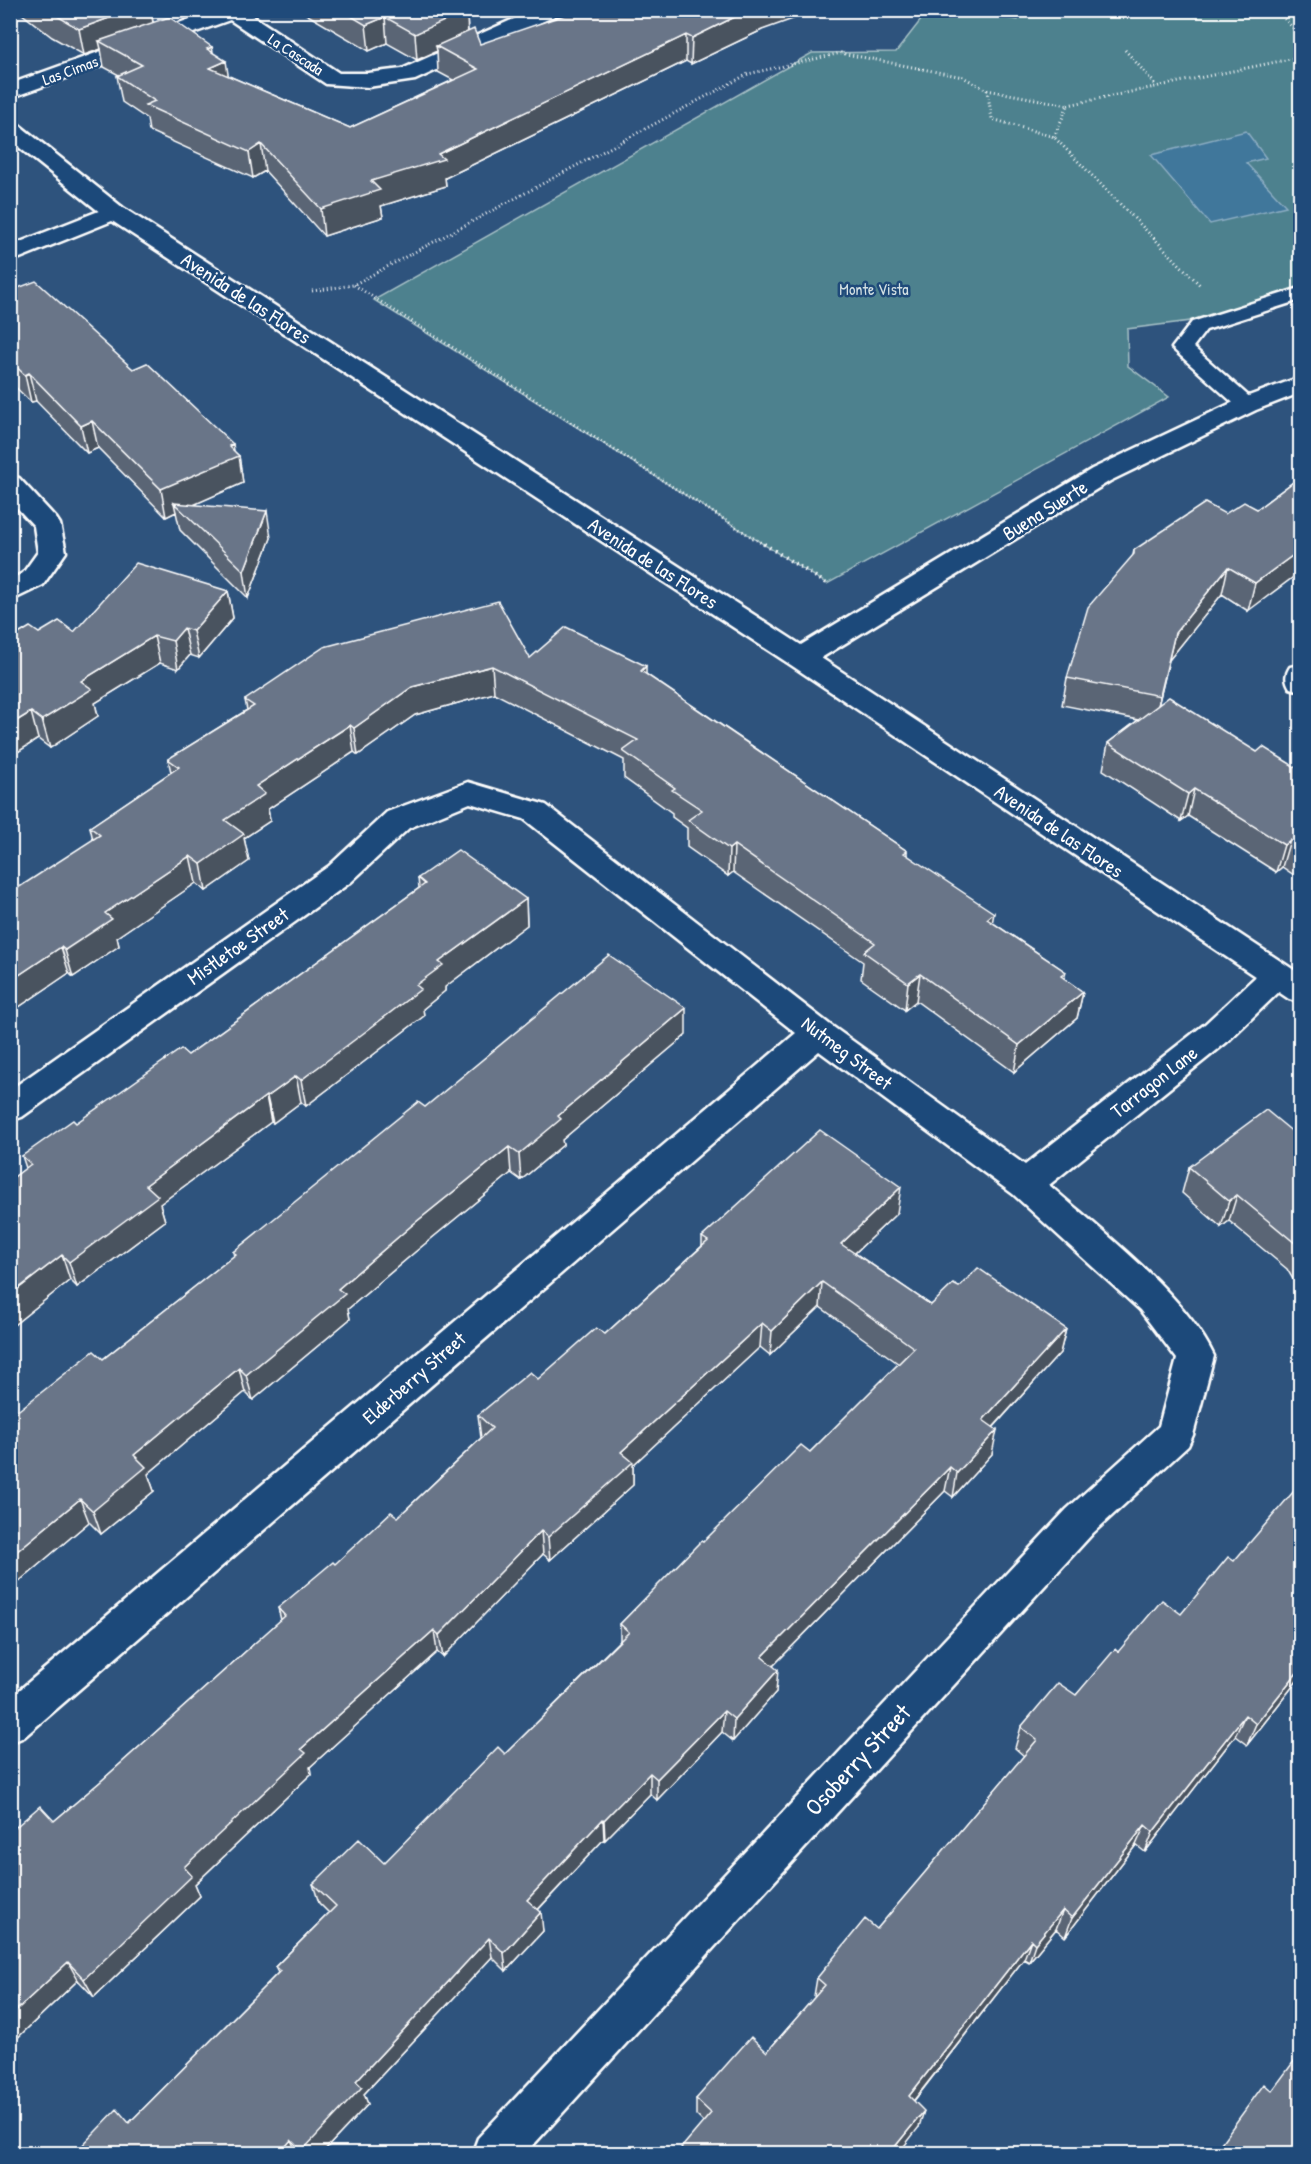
<svg xmlns="http://www.w3.org/2000/svg" width="1311" height="2164" font-family="'Patrick Hand',sans-serif">
<style>
.green{fill:#4e818e;stroke:#a6c0c6;stroke-width:1.5}
.water{fill:#3f779b;stroke:#8cadc3;stroke-width:1.5}
.lines{fill:none;stroke-linecap:round;stroke-linejoin:round}
.lane-casing{stroke:#fff;stroke-width:5}
.street-casing{stroke:#fff;stroke-width:5}
.secondary-casing{stroke:#fff;stroke-width:5}
.path-far1{stroke:#fff;stroke-width:3;stroke-dasharray:1 3;stroke-linecap:butt}
.path{stroke:#fff;stroke-width:4;stroke-dasharray:1.5 4.5;stroke-linecap:butt}
.lane{fill:#1f4a7a;fill-rule:evenodd}
.street{fill:#1f4a7a;fill-rule:evenodd}
.secondary{fill:#1f4a7a;fill-rule:evenodd}
.wall{fill:#5a6575;stroke:#fff;stroke-width:1.5}
.shaded-wall{fill:#4a525f;stroke:#fff;stroke-width:1.5}
.building{fill:#697588;stroke:#fff;stroke-width:1.5}
.labels{text-anchor:middle;stroke-width:5;stroke-linejoin:round;paint-order:stroke}
.far-street-label{font-size:16px;fill:#fff;stroke:#1f4a7a}
.far-park-label{font-size:16px;fill:#d3e0e3;stroke:#1f4a7a}
.street-label{font-size:20px;fill:#fff;stroke:#1f4a7a}
.near-street-label{font-size:24px;fill:#fff;stroke:#1f4a7a}
</style>
<rect width="100%" height="100%" fill="#2e537d"/>
<filter id="ink" filterUnits="userSpaceOnUse"><feTurbulence type="fractalNoise" baseFrequency=".0167" numOctaves="2"/><feDisplacementMap in="SourceGraphic" scale="12" xChannelSelector="R" yChannelSelector="G"/><feConvolveMatrix kernelMatrix="1 2 1 2 8 2 1 2 1" color-interpolation-filters="sRGB"/></filter>
<g filter="url(#ink)">
<path class="green" d="M1022,10L1300,11V295L1231,316L1127,329L1128,366L1169,397L827,584L374,300L812,53L896,52L928,11H961L1018,20Z"/>
<path class="water" d="M1246,131L1266,158L1246,163L1286,206L1210,224L1151,155Z"/>
<g class="lines">
<defs>
<path id="lane" d="M1300,288V300L1206,330L1193,347L1254,401L1257,405L1254,409L1247,411L1240,409L1172,348L1192,322Z"/>
<path id="street" d="M215,10H244L339,73H368L402,69L534,10H562L559,14L415,80L368,87L326,84L230,20L10,98V84Z
M114,205L122,207L126,212L122,217L10,262V246Z
M10,476L19,478L56,518L60,524L66,552L43,585L10,601V580L23,573L38,552L34,526L10,500Z
M1300,665V691L1290,688C1285,680 1285,675 1290,667Z
M468,782L546,805L829,1024L1025,1165L1205,1024L1266,967L1277,963L1288,967L1293,975L1288,983L1227,1042L1049,1185C1101,1231 1184,1293 1214,1356L1193,1435L1188,1446L1093,1533L525,2154H472L478,2138L1067,1509L1159,1426L1177,1359L1140,1310L1013,1194L819,1051L24,1737L10,1743V1698L796,1033L524,819L470,803L409,828L351,882L22,1117L10,1121V1090L329,866L387,812Z"/>
<path id="secondary" d="M10,122L18,124L122,207L801,645L1092,469L1238,400L1300,377V393L1256,410L1110,481L821,658L1300,974V1002L1289,999L791,665L106,217L10,140Z"/>
</defs>
<use href="#lane" class="lane-casing"/>
<use href="#street" class="street-casing"/>
<use href="#secondary" class="secondary-casing"/>
<path class="path-far1" d="M1276,10L1300,35
M1125,50L1157,86
M987,90L1068,105L1054,137
M1068,105L1300,57
M354,285L766,546
M312,291L353,285L748,74L841,53L963,77L987,90L992,119L1054,137L1201,286"/>
<path class="path" d="M764,544L827,584"/>
<use href="#lane" class="lane"/>
<use href="#street" class="street"/>
<use href="#secondary" class="secondary"/>
</g>
<path class="wall" d="M17,10H151L153,22L212,47L213,53L229,76L350,128L453,80L438,72L437,51L417,60L387,43L369,51L299,10H478L467,16L468,31L480,44L762,30L691,64L686,61L445,178L446,186L381,206L383,217L324,236L265,171L253,178L149,131L147,119L122,102L117,76L119,75L104,67L101,49L84,55L52,37Z
M10,291L133,369L239,456L243,483L194,504L271,538L248,598L180,530L176,512L166,517L98,448L87,453L36,401L31,402L10,382Z
M1300,477L1248,611L1222,594L1169,660L1158,706L1257,752L1300,770V879L1282,867L1276,872L1188,816L1181,821L1103,770L1108,743L1138,720L1062,705L1067,678L1133,555L1134,550L1225,514L1257,509Z
M228,591L233,618L199,658L190,655L178,669L160,663L95,703L98,716L50,748L38,739L10,757V639L39,633L74,632Z
M530,658L646,674L907,851V855L992,922L1066,972L1064,979L1083,992L1077,1018L1014,1072L916,1001L905,1010L861,979L863,962L733,872L728,876L687,847V828L672,817V813L624,778V760L494,693L415,715L358,755L354,752L268,809L270,821L244,838L249,861L206,891L196,883L117,937L119,946L73,977L69,973L10,1013L93,840L90,827L171,772L168,759L247,710L245,700Z
M418,878L526,899L527,925L445,987V991L423,1009L424,1016L373,1055L306,1106L301,1102L273,1123L271,1122L160,1204L165,1221L77,1287L70,1280L10,1328V1180L26,1168L22,1156L188,1055L419,888Z
M686,1035L562,1140L563,1145L521,1180L511,1173L415,1252L348,1309L350,1319L253,1400L245,1392L148,1474L154,1491L101,1534L89,1522L10,1589L103,1359L234,1256L233,1252L425,1107Z
M1300,1138V1291L1287,1269L1229,1221L1221,1227L1182,1193L1189,1167Z
M897,1213L855,1253L931,1305L959,1287L1066,1329L1060,1353L993,1428L992,1454L953,1497L945,1491L773,1666L776,1692L733,1741L722,1732L657,1800L650,1794L605,1840L604,1839L538,1910L543,1931L506,1971L492,1957L364,2094L368,2104L321,2154H74L129,2123L278,1973L275,1967L329,1913L319,1903L313,1884L384,1863L505,1754L620,1640V1624L703,1542L810,1452L899,1364L820,1307L770,1355L760,1347L633,1465V1485L550,1560L543,1554L443,1657L437,1652L310,1767L311,1774L195,1884L200,1896L94,1997L78,1980L10,2045V1832L54,1821L100,1782L281,1620L278,1608L398,1517L481,1438L478,1415L538,1379L605,1334L702,1246V1237Z
M1181,1614L1300,1677L1247,1745L1235,1736L1145,1852L1136,1845L1065,1937L1056,1929L1029,1962L1024,1959L914,2101L919,2127L703,2122L696,2115V2099L767,2052L815,1997L814,1996L817,1978L877,1929L1024,1756L1015,1748L1021,1727L1076,1695L1118,1652Z"/>
<path class="shaded-wall" d="M131,10H151L154,30L99,41L101,49L84,55L79,29Z
M460,10H478L467,16L468,37L436,46L437,51L417,60L415,34Z
M749,10H818L762,30L691,64L692,38Z
M385,17L387,43L369,51L366,25Z
M686,35V61L445,178L446,186L381,206L383,217L324,236L321,209L371,181L438,154Z
M212,47L215,66L226,61L230,87L214,94L207,49Z
M261,144L265,171L253,178L249,152Z
M29,373L36,401L31,402L25,375Z
M92,421L98,448L87,453L81,426Z
M233,444L235,457L239,456L243,483L182,510L174,503L176,512L166,517L161,489Z
M267,511L271,538L248,598L244,571Z
M1300,550V572L1248,611L1255,583Z
M1228,567L1222,594L1169,660L1154,723L1175,633Z
M228,591L233,618L199,658L193,631Z
M184,628L190,655L178,669L173,641Z
M154,636L160,663L95,703L98,716L50,748L42,720L81,681Z
M492,666L494,693L415,715L358,755L354,728L412,687Z
M646,666V693L641,671Z
M31,712L38,739L10,757V725Z
M350,725L354,752L268,809L270,821L244,838L249,861L206,891L201,864L225,820L256,786Z
M1194,789L1188,816L1181,821L1188,794Z
M1290,840L1282,867L1276,872L1284,845Z
M734,845L733,872L728,876L729,849Z
M190,856L196,883L117,937L119,946L73,977L65,950L105,913Z
M526,899L527,925L445,987V991L423,1009L424,1016L306,1106L301,1080L416,985L439,962Z
M994,913L989,940L987,919Z
M61,947L69,973L10,1013V981Z
M920,974L916,1001L905,1010L908,983Z
M1083,992L1077,1018L1014,1072L1019,1045Z
M686,1008V1035L562,1140L563,1145L521,1180L519,1154L558,1116Z
M296,1076L301,1102L273,1123L267,1097Z
M266,1096L271,1122L160,1204L165,1221L77,1287L69,1262L146,1185Z
M509,1147L511,1173L415,1252L348,1309L350,1319L253,1400L246,1375L338,1289L411,1226Z
M901,1187L897,1213L838,1269L841,1244Z
M1237,1195L1229,1221L1221,1227L1229,1201Z
M62,1255L70,1280L10,1328V1295Z
M822,1282L820,1307L770,1355L772,1331Z
M762,1323L760,1347L633,1465V1485L550,1560L548,1537L621,1452Z
M1066,1329L1060,1353L978,1444L983,1420Z
M239,1368L245,1392L148,1474L154,1491L101,1534L93,1511L134,1455Z
M997,1430L992,1454L953,1497L957,1473Z
M950,1467L945,1491L760,1679L762,1657Z
M80,1499L89,1522L10,1589V1557Z
M541,1531L543,1554L443,1657L439,1635Z
M434,1630L437,1652L310,1767L311,1774L195,1884L200,1896L94,1997L84,1979L184,1867L301,1749Z
M1300,1669V1677L1247,1745L1256,1724Z
M778,1670L776,1692L733,1741L734,1719Z
M724,1711L722,1732L657,1800V1779Z
M1245,1715L1235,1736L1145,1852L1153,1832Z
M650,1773V1794L605,1840L604,1820Z
M603,1819L604,1839L529,1919L527,1900Z
M1145,1825L1136,1845L1065,1937L1072,1918Z
M1063,1910L1056,1929L1029,1962L1035,1944Z
M541,1912L543,1931L506,1971L504,1953Z
M489,1938L492,1957L364,2094L368,2104L321,2154H303L302,2151L356,2081Z
M1031,1940L1024,1959L904,2113L909,2096Z
M68,1962L78,1980L10,2045V2016Z
M924,2111L919,2127L898,2154H889Z
M291,2140L297,2154H279Z"/>
<path class="building" d="M47,10H131L79,29Z
M341,10H467V11L415,34L385,17L366,25Z
M579,10H749L692,38L686,35L438,154L444,159L371,181L380,190L321,209L261,144L249,152L145,105L155,101L117,76L142,65L99,41L169,17L212,47L207,49L226,61L210,68L350,128L478,69L436,46L474,29L480,44Z
M36,281L133,369L147,363L233,444L229,446L239,456L161,489L92,421L81,426L29,373L25,375L10,361V291Z
M1300,477V550L1255,583L1228,567L1175,633L1160,696L1067,678L1088,607L1134,554V550L1205,503L1225,514L1244,502L1257,509Z
M174,503L267,511L244,571Z
M136,563L228,591L193,631L184,628L173,641L154,636L81,681L92,689L42,720L31,712L10,725V639L30,627L39,633L59,621L74,632Z
M498,601L530,658L566,627L646,666L641,671L907,851L904,853L994,913L987,919L1066,972L1061,976L1083,992L1019,1045L920,974L908,983L864,952L875,943L734,845L729,849L688,820L702,810L672,790L675,788L623,751L638,740L492,666L412,687L354,728L350,725L256,786L265,794L225,820L244,834L201,864L190,856L105,913L112,919L65,950L61,947L10,981V893L100,835L90,827L179,767L168,759L254,706L245,700L324,647Z
M1169,697L1257,752L1263,747L1300,770V847L1290,840L1284,845L1194,789L1188,794L1108,743Z
M458,850L526,899L439,962L443,965L416,985L421,989L369,1029L301,1080L296,1076L267,1097L266,1096L146,1185L158,1196L69,1262L62,1255L10,1295V1180L31,1164L22,1156L73,1120L76,1123L181,1049L188,1055L425,884L418,878Z
M609,955L686,1008L558,1116L561,1119L519,1154L509,1147L411,1226L338,1289L345,1294L246,1375L239,1368L134,1455L146,1467L93,1511L80,1499L10,1557V1417L94,1351L103,1359L236,1254L233,1252L418,1102L425,1107Z
M1266,1110L1300,1138V1251L1296,1244L1237,1195L1229,1201L1189,1167Z
M820,1130L901,1187L841,1244L931,1305L953,1284L959,1287L978,1268L1066,1329L983,1420L997,1430L957,1473L950,1467L762,1657L778,1670L734,1719L724,1711L657,1779L650,1773L604,1820L603,1819L527,1900L541,1912L504,1953L489,1938L356,2081L362,2087L302,2151L291,2140L279,2154H74L117,2109L129,2123L280,1971L275,1967L336,1906L313,1884L359,1839L384,1863L498,1747L505,1754L629,1632L620,1624L701,1541L703,1542L801,1445L810,1452L914,1348L822,1282L772,1331L762,1323L621,1452L633,1462L548,1537L541,1531L439,1635L434,1630L301,1749L306,1753L184,1867L192,1876L84,1979L68,1962L10,2016V1832L40,1806L54,1821L100,1782L285,1616L278,1608L333,1562L335,1564L391,1512L398,1517L492,1428L478,1415L530,1372L538,1379L596,1328L605,1334L708,1241L702,1237Z
M1300,1484V1669L1256,1724L1245,1715L1153,1832L1145,1825L1072,1918L1063,1910L1035,1944L1031,1940L909,2096L924,2111L889,2154H676L711,2113L696,2099L751,2037L767,2052L825,1985L817,1978L865,1919L877,1929L1037,1740L1021,1727L1058,1683L1076,1695L1115,1649L1118,1652L1162,1600L1181,1614L1228,1557L1234,1561Z
M1300,2053V2154H1213L1264,2084L1272,2091Z"/>
</g>
<g class="labels">
<g class="far-street-label">
<text transform="translate(296 54) rotate(33)" y="6">La Cascada</text>
<text transform="translate(70 70) rotate(-20)" y="6">Las Cimas</text>
</g>
<g class="far-park-label">
<text x="874" y="295">Monte Vista</text>
</g>
<g class="street-label">
<text transform="translate(246 298) rotate(33)" y="7">Avenida de las Flores</text>
<text transform="translate(1045 510) rotate(-32)" y="7">Buena Suerte</text>
<text transform="translate(653 563) rotate(33)" y="7">Avenida de las Flores</text>
<text transform="translate(1059 831) rotate(34)" y="7">Avenida de las Flores</text>
<text transform="translate(238 946) rotate(-35)" y="7">Mistletoe Street</text>
<text transform="translate(847 1053) rotate(37)" y="7">Nutmeg Street</text>
<text transform="translate(1154 1082) rotate(-38)" y="7">Tarragon Lane</text>
<text transform="translate(414 1378) rotate(-41)" y="7">Elderberry Street</text>
</g>
<g class="near-street-label">
<text transform="translate(858 1760) rotate(-47)" y="8">Osoberry Street</text>
</g>
</g>
<rect width="1311" height="2164" fill="none" stroke="#1f4a7a" stroke-width="36"/>
<rect x="18" y="18" width="1275" height="2128" fill="none" stroke="#fff" stroke-width="2" filter="url(#ink)"/>
</svg>
